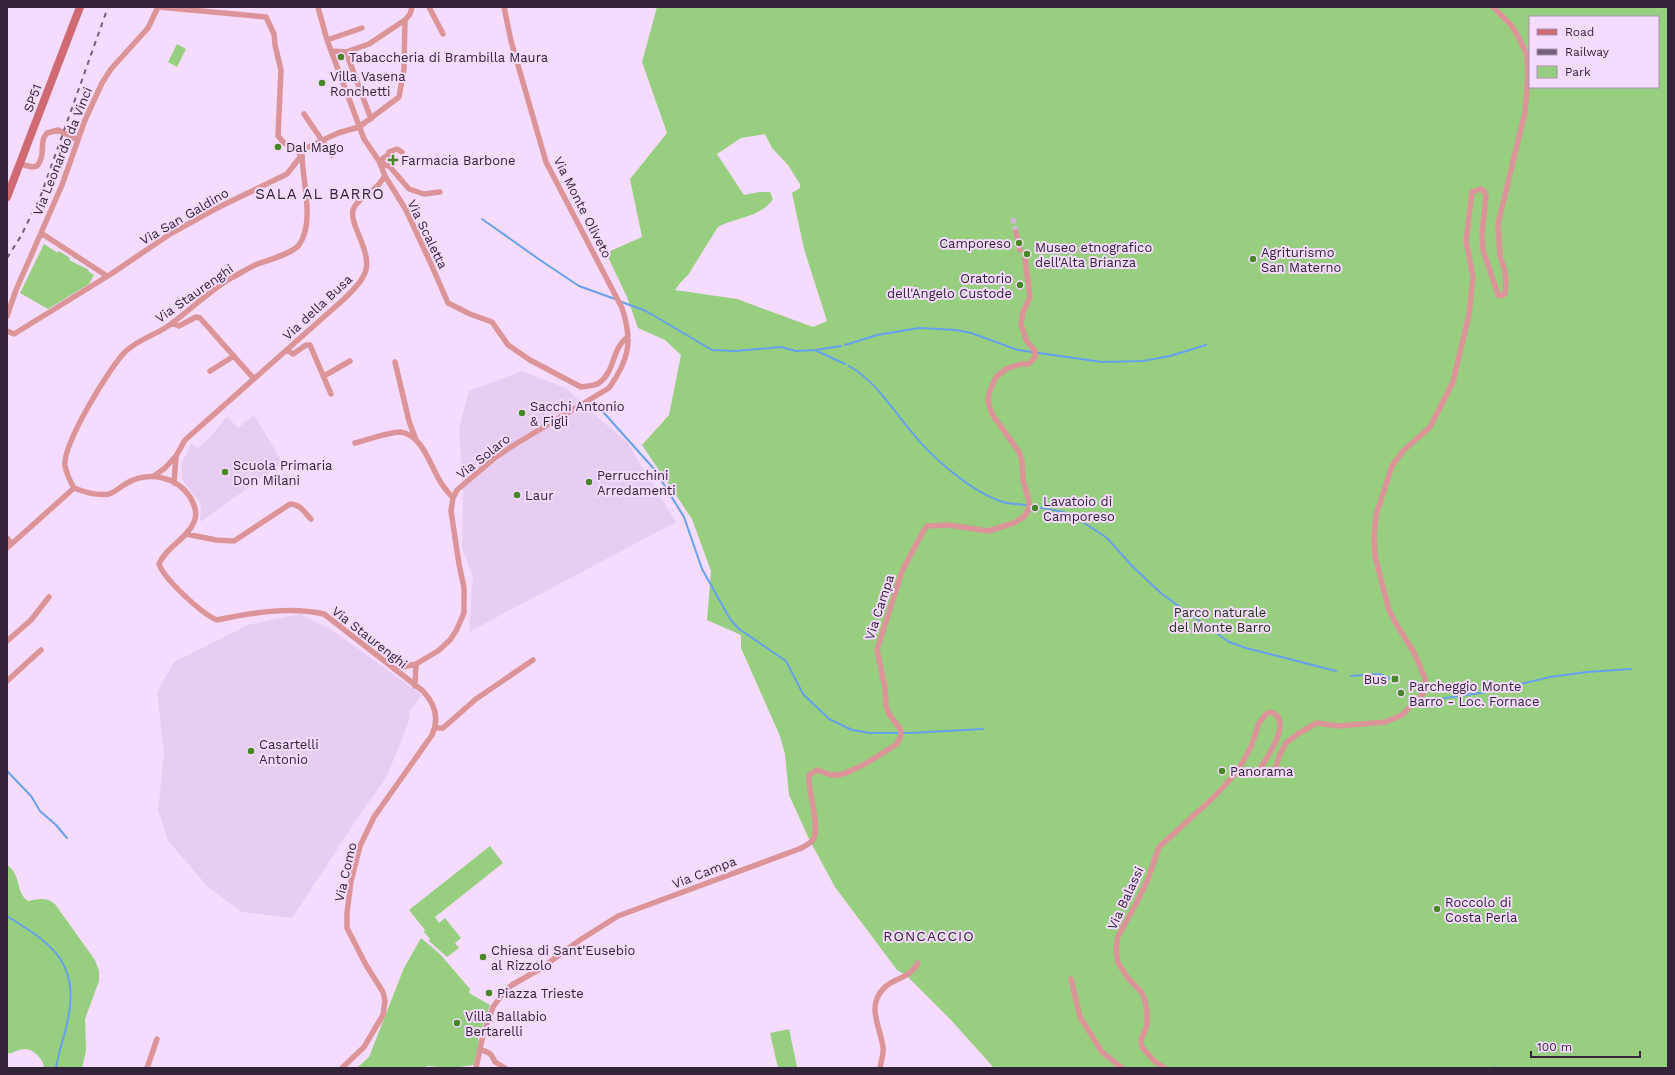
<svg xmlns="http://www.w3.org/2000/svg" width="1675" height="1075" font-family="'Work Sans',sans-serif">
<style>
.built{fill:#e8cdf2}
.green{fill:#98ce80;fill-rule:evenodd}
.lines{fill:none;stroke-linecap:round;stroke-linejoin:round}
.stream{stroke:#67a0ed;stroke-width:2}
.minor-tunnel{stroke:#ceb7d7;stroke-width:5.5;stroke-dasharray:5.5 3;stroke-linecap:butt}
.minor{stroke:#db9598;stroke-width:5.5}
.secondary{stroke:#d06a72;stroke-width:8}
.rail{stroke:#73607a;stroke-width:2;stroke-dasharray:5 5;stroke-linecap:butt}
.poi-dot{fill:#488626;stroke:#f5dcff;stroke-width:1.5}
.labels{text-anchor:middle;stroke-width:4;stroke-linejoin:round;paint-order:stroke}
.poi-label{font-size:13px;fill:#332339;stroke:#f5dcff;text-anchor:start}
.street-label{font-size:13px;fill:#332339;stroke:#f5dcff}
.park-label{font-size:13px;fill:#1c3310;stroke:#f5dcff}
.neighbourhood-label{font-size:14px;letter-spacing:1px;fill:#332339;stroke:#f5dcff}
.quarter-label{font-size:15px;letter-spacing:1px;fill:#332339;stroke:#f5dcff}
</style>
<rect width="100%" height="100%" fill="#f5dcff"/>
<path class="built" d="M522,371L566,388L589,410L627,442L676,522L469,632L473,578L466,557L462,550L463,497L459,428L469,391Z
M254,415L283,463L200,522L201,505L182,479L181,465L191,444L198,448L213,434L227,416L238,428Z
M300,614L332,630L422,695L410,711L408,724L387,776L363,810L292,918L242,912L209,888L168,841L158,810L164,754L157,692L174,662L248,625Z"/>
<path class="green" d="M657,7H1668V1068H994L951,1020L907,976L897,970L835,887L809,839L789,795L785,754L780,736L741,648V635L707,620L711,571L692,519L642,445L669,415L681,355L665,340L638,328L627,297L606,253L642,237L630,179L667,133L642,62ZM1530,17H1658V87H1530ZM765,134L772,148L788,165L800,184V188L792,193L804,249L827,321L813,327L737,299L675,290L680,283L688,275L718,227C736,217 760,218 773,199L770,192H759L744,195L717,154L741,138Z
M177,44L186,49L177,67L168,62Z
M44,244L58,253L59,251L70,258L69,260L89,270L88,271L94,275L89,284L48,309L20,293Z
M490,846L503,863L435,917L439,923L445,918L461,938L455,943L459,948L447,957L429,941L430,939L424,932L425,930L409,910Z
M7,865C22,875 15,892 28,901C39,899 46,897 55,904L95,960L99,971V981L85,1019L86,1051L82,1068H44C44,1060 34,1049 25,1049C20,1049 14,1052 9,1054L7,1050Z
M421,938L440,954L470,989L469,993L490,1005C486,1016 482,1028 478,1038L479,1042L474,1065L452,1068L427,1066L425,1068H357L369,1057L404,968Z
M789,1029L797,1067L778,1068L770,1033Z"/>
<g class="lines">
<path class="stream" d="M482,219L540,260L579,286L615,299
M619,301L646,311L712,350L735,351L781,347L796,351L816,350L841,346
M845,345L877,335L919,328L956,330L971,333L1018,350L1102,362L1143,361L1170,356L1206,345
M817,351L845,364
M849,366C875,381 891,407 910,430C930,456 971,492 1003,502C1010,504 1019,504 1027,505
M596,404L655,470L684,517L702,569L730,619L739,629L786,661L803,694L829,719L852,730L870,733H910L983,729
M1031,506L1064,512L1089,526L1107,538L1133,567L1162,594L1229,642L1246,648L1336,671
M1351,676L1379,674L1391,679
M1432,700L1487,692L1550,677L1587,672L1631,669
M7,771L31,796L40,811L56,825L67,838
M7,916C43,939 75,956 70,1005C69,1026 59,1047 56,1068
M1493,1068L1494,1067"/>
<path class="minor-tunnel" d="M1013,218L1016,232"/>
<path class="minor" d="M158,7L266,17L274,34L275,45L281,70L278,136L284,143L295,147L301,156
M318,7L327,40L364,139L379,161L385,176L406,210L431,264L448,303L470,314L492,322L508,345L530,360L581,387C586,386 595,386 599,383C615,372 611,350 628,336
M429,7L443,34
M327,40L362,28
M332,51L346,52L369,44L405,20L410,14L412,7
M346,52L371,119
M304,114L332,155
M402,152L397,149L389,152L388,155L379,161L390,167L409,189L424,194L440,192
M20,164L32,167L37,166C47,153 38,143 47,133L58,130L78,140
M1016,232L1020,250
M41,233L107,276
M7,316L16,290L62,185L85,120L102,83L111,69L148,28L158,7
M172,323L179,326L196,317L200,318L254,379
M7,331L14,334L111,274L170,234L215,209L287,174L301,156
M287,350L293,354L306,345H310L331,394
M395,362L409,421L416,440
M210,371L234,356
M324,376L350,361
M355,443C366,440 390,432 400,432C422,434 430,465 440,481C443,487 448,492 453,498
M154,476L165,468L176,456L185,440L344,299C373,271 371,265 356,228C354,223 352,215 353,210C356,200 368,195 375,188C379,185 382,180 385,176
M174,483L176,456
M186,534L216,540L234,541L290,504C300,504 304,512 311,519
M7,538L12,544
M7,548L74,488
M7,641L31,620L49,597
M416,664L438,651L450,640L456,631L464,613V588L459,564L451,511L453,498L457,490L496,457L514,445L609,388C629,360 633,341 622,308L546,162L511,41L504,7
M394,669L416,664L415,686
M7,681L41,650
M436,728H443L476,699L533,660
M1071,979L1080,1017L1102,1052L1122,1068
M480,1049L489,1053L492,1056L495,1062L505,1068
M147,1068L157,1039
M342,1068L364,1047L383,1015L385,1001L383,992L366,965L347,928V913L351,881L360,846L374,817L432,735C440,718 435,704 423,691L324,614C290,606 251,613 217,620C202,614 164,579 159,564C166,547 187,539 194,522C198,513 195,505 190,497C176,476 148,471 127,483C121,486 116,492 109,494C98,496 84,492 74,488C70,481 66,473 65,465C63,444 110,366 126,351C138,340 152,336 165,328C188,313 207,292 231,278C239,274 247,269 255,265C265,261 292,254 299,245C316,221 301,178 302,150L338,133L359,127L399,97L404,69L405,20
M476,1068L483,1035L493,1007L503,993L512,985L540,969L580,940L618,916L799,849C805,846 811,844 814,838C819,827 810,795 809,782V775L817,770L831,775H838L846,773L865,764L897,744L901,735L900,729L889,714L886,706L885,688L877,650L902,571L924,530L927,526L949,525L988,531L1014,523L1025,516L1029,508V501L1023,480L1022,461L1019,452L992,414L988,401L989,393L996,377L1006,369L1021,364H1029L1035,357V351L1026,340L1021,324L1023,312L1030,297L1025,258
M880,1068C881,1061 884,1053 883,1047C880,1026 866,1006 884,988C896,976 907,981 918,963
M1165,1068L1154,1061L1142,1047L1141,1040L1147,1025V1011L1145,1001L1142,993L1128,978L1118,963L1116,949L1118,936L1136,904L1148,879L1159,847L1214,797L1237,772L1251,747L1259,723L1266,714L1271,712C1293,721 1269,754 1261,767L1263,773L1268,775L1274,773L1280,754L1286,743L1299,733L1317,723L1339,726L1385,722L1402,715L1423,694L1425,689V679L1420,666L1413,651L1395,622L1389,610L1375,556L1374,537L1376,515L1392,466L1403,451L1430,427L1453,382L1469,314L1473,277L1466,241L1472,192L1480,189L1484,191L1486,196L1482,234L1483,250L1498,295L1502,296L1505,293L1506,281L1505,271L1500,256L1498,224L1525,112L1528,75L1527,55L1518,36L1511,25L1493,7"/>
<path class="secondary" d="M7,197L80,7"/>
<path class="rail" d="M7,258L21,236L41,195L108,7"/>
</g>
<g class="poi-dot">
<circle cx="341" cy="57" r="4"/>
<circle cx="322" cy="83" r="4"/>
<circle cx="278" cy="147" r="4"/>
<path d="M391 154h4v4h4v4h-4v4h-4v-4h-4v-4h4z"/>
<circle cx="1019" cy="243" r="4"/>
<circle cx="1027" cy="254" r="4"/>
<circle cx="1253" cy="259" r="4"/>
<circle cx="1020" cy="285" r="4"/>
<circle cx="522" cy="413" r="4"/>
<circle cx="225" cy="472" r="4"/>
<circle cx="589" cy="482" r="4"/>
<circle cx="517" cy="495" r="4"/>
<circle cx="1035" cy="508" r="4"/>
<rect x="1391" y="675" width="8" height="8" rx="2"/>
<circle cx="1401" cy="693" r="4"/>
<circle cx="251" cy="751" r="4"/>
<circle cx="1222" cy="771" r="4"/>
<circle cx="1437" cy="909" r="4"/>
<circle cx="483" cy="957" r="4"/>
<circle cx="489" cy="993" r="4"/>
<circle cx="457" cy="1023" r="4"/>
</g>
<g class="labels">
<g class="poi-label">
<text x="349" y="62">Tabaccheria di Brambilla Maura</text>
<text x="330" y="81">Villa Vasena<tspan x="330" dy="15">Ronchetti</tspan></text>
<text x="286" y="152">Dal Mago</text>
<text x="401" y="165">Farmacia Barbone</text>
<text x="1011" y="248" text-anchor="end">Camporeso</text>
<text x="1035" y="252">Museo etnografico<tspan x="1035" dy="15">dell'Alta Brianza</tspan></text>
<text x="1261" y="257">Agriturismo<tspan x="1261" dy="15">San Materno</tspan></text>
<text x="1012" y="283" text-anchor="end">Oratorio<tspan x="1012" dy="15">dell'Angelo Custode</tspan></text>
<text x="530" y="411">Sacchi Antonio<tspan x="530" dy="15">&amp; Figli</tspan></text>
<text x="233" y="470">Scuola Primaria<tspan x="233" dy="15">Don Milani</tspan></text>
<text x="597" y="480">Perrucchini<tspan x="597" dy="15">Arredamenti</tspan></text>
<text x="525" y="500">Laur</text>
<text x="1043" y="506">Lavatoio di<tspan x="1043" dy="15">Camporeso</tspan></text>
<text x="1387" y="684" text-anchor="end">Bus</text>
<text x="1409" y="691">Parcheggio Monte<tspan x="1409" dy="15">Barro - Loc. Fornace</tspan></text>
<text x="259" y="749">Casartelli<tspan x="259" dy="15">Antonio</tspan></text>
<text x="1230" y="776">Panorama</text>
<text x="1445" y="907">Roccolo di<tspan x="1445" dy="15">Costa Perla</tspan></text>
<text x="491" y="955">Chiesa di Sant'Eusebio<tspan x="491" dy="15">al Rizzolo</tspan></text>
<text x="497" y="998">Piazza Trieste</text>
<text x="465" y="1021">Villa Ballabio<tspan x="465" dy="15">Bertarelli</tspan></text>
</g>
<g class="street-label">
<text transform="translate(32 98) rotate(-69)" y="5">SP51</text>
<text transform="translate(62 151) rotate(-68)" y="5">Via Leonardo da Vinci</text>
<text transform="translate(583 207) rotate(63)" y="5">Via Monte Oliveto</text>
<text transform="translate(184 216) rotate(-30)" y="5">Via San Galdino</text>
<text transform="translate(428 234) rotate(64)" y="5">Via Scaletta</text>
<text transform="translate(194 293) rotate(-35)" y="5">Via Staurenghi</text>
<text transform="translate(317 307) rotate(-43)" y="5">Via della Busa</text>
<text transform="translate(483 456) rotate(-38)" y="5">Via Solaro</text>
<text transform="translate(879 607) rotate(-72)" y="5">Via Campa</text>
<text transform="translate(370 637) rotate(38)" y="5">Via Staurenghi</text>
<text transform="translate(345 872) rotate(-77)" y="5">Via Como</text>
<text transform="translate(704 872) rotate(-21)" y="5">Via Campa</text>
<text transform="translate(1125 898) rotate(-65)" y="5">Via Balassi</text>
</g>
<g class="park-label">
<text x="1220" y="617">Parco naturale<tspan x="1220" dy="15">del Monte Barro</tspan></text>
</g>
<g class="neighbourhood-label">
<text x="929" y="941">RONCACCIO</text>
</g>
<g class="quarter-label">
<text x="320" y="199">SALA AL BARRO</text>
</g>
</g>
<rect width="1675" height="1075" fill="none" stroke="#332339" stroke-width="16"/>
<rect x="1529" y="16" width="130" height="72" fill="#f5dcff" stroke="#a792b0"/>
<rect x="1537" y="29" width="20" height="6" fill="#d06a72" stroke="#a792b0"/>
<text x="1565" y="36" font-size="12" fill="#332339">Road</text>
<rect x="1537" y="49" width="20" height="6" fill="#73607a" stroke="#a792b0"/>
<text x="1565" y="56" font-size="12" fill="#332339">Railway</text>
<rect x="1537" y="66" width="20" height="12" fill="#98ce80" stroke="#a792b0"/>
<text x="1565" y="76" font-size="12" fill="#332339">Park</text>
<path d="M1531 1051v6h109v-6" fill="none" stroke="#332339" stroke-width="2"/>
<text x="1537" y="1051" font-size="12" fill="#332339" stroke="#f5dcff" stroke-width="3" paint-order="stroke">100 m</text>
</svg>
